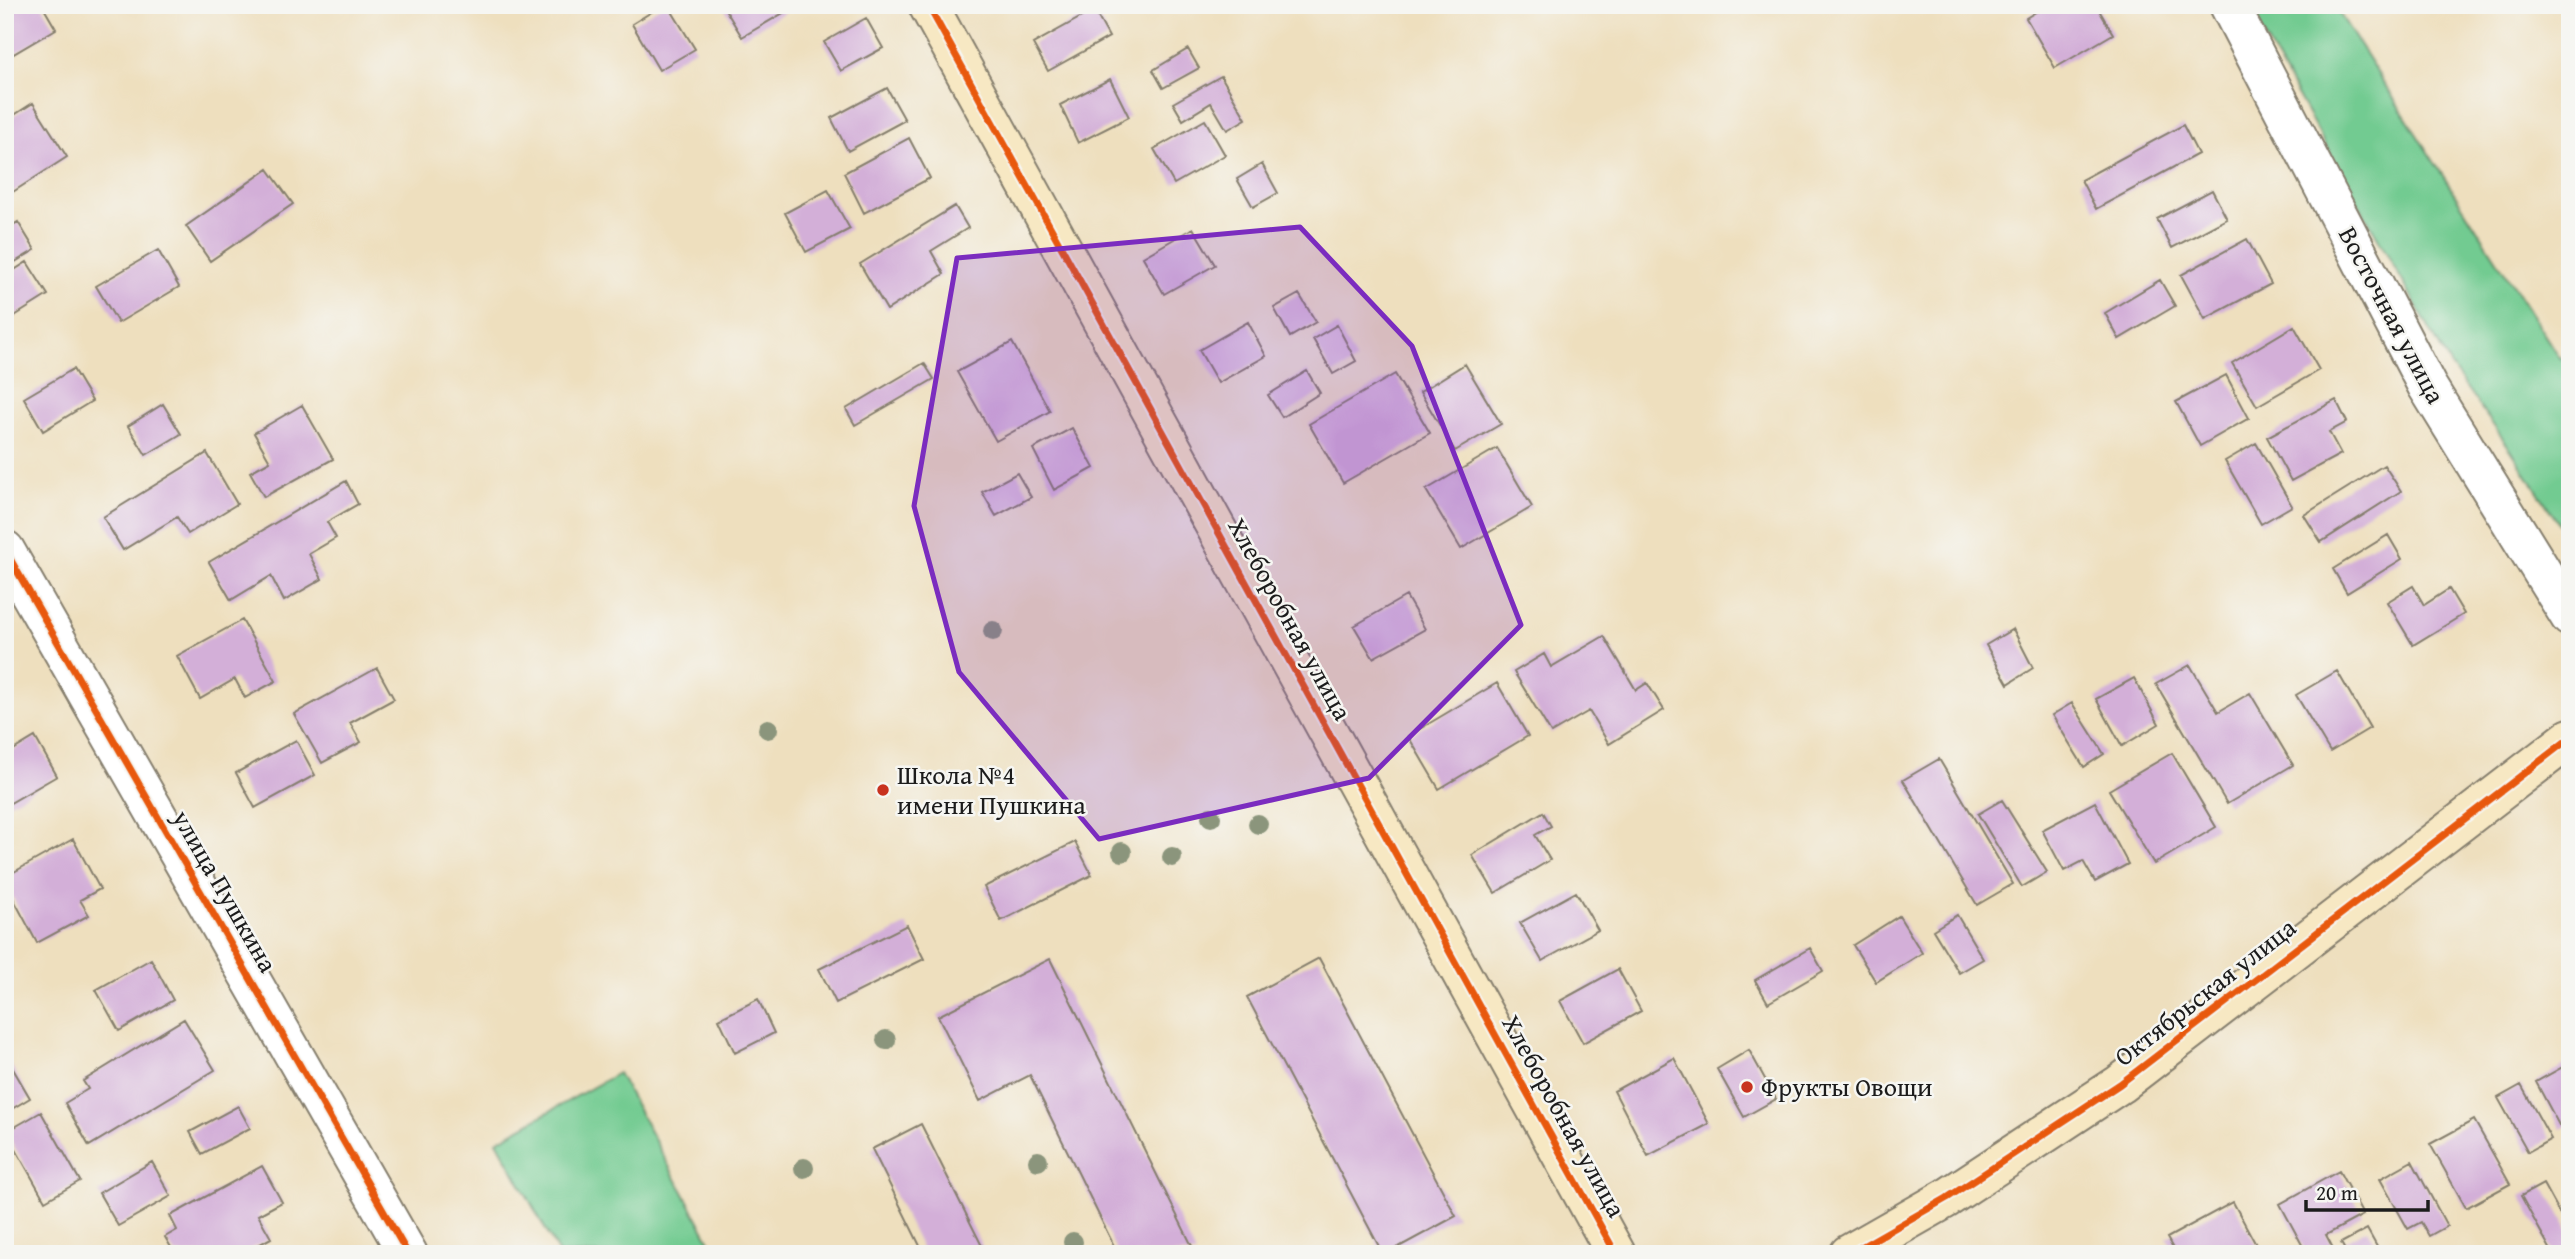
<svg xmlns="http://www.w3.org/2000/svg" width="2575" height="1259" font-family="'Gentium Book Plus',serif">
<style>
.green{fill:#72cb91;stroke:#477456;stroke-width:2}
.building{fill:#d3afd8}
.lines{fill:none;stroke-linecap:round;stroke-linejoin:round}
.street-casing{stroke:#857e6d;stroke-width:42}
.secondary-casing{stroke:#857e6d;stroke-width:42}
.street{stroke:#fff;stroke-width:38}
.secondary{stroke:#f7e8c3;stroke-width:38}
.cycleway-casing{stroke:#f6f6f2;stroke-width:11}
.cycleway{stroke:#e8590c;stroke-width:7}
.tree{fill:#8b957b}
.marked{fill:#7b2cbf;fill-opacity:0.2;stroke:#7b2cbf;stroke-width:5;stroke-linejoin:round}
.poi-dot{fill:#c8321e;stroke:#f6f6f2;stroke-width:2.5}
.labels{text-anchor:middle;stroke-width:5;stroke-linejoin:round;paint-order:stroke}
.street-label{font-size:26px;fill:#1c1c1c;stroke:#f6f6f2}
.poi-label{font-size:26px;fill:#1c1c1c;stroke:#f6f6f2;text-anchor:start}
</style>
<rect width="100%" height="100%" fill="#f6f6f2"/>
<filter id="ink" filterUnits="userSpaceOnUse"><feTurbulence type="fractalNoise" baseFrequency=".0143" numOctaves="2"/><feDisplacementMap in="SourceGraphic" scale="14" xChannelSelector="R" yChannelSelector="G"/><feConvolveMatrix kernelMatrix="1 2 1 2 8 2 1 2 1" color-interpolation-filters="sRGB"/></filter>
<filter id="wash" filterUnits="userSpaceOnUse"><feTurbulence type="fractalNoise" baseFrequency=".00686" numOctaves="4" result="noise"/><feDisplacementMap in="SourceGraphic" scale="28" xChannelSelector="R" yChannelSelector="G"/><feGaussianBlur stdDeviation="1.57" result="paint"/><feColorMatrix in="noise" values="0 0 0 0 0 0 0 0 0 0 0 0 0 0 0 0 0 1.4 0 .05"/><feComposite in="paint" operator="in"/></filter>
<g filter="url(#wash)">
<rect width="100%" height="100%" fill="#eedfbe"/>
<path class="green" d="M2246,5H2334L2560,359L2570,351V541L2511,450L2450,365Z
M618,1073L717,1254H559L497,1141Z"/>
<g id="blocks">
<path class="building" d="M5,5H42L56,29L10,56L5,47Z
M663,5H668L695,49L659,70L632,24Z
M731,5H797L742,37L725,9Z
M2047,5H2096L2113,34L2055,68L2026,18Z
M1094,10L1109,37L1048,71L1033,44Z
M866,18L883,48L841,71L824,42Z
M1188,49L1199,68L1163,88L1153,70Z
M1221,76L1246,119L1227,130L1211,103L1183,120L1173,103Z
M1110,79L1129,117L1078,143L1060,105Z
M887,88L905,120L848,151L831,118Z
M33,103L67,157L5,197V121Z
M1205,120L1225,155L1174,184L1154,149Z
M2183,125L2198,154L2096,209L2081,180Z
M909,138L930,178L864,213L844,173Z
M1262,164L1278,193L1253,207L1237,179Z
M268,169L293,204L210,261L186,226Z
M828,190L850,229L806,252L785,213Z
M2212,190L2227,219L2172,248L2157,219Z
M955,206L968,228L931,251L944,274L887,310L860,264Z
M18,222L35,250L5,268V230Z
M1193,228L1215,265L1164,294L1143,257Z
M2247,239L2271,284L2205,319L2181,275Z
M158,250L179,287L118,323L96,286Z
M27,262L48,295L5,322V276Z
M2160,280L2175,306L2119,339L2105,313Z
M1299,294L1316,322L1290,337L1274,308Z
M1248,322L1266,356L1218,383L1199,350Z
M1337,325L1356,361L1333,374L1313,339Z
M2294,326L2319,370L2257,406L2232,363Z
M1012,342L1050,411L996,441L957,372Z
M924,363L934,379L855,425L846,409Z
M1465,364L1501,424L1455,451L1420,392Z
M73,369L92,401L43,431L24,398Z
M1307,371L1320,393L1282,417L1268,395Z
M1395,374L1430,433L1343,483L1309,424Z
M2226,375L2249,418L2200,446L2176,402Z
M2336,400L2347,422L2329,432L2341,454L2291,481L2267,437Z
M163,404L181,434L146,455L128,426Z
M302,405L333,459L264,497L250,472L270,461L254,433Z
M1072,428L1094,468L1054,490L1033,449Z
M2256,443L2292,506L2261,524L2225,461Z
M1497,448L1532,507L1461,549L1426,490Z
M207,453L237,504L188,534L177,517L123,550L103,517Z
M2384,465L2401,491L2321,542L2304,515Z
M1017,473L1031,497L996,516L982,492Z
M346,481L358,504L327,522L336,538L309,554L322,579L284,601L271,576L231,600L209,562Z
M2388,535L2402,559L2347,593L2333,569Z
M2413,586L2424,605L2449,589L2464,614L2413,645L2387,602Z
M1406,596L1425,629L1373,658L1354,626Z
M242,620L276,681L245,698L235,679L200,699L177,656Z
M2013,629L2033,668L2008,684L1986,645Z
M1604,636L1636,690L1647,683L1664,710L1609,744L1589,711L1551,733L1514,672L1544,654L1551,667Z
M2190,665L2218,712L2250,693L2293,765L2227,804L2156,684Z
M377,668L394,699L350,723L361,742L322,763L294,714Z
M2337,671L2370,728L2330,752L2296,695Z
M2134,678L2159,724L2122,746L2096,699Z
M1497,683L1528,736L1439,789L1408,736Z
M2072,703L2104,754L2084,767L2052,715Z
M35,737L57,776L5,806V755Z
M296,740L315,775L255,808L236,773Z
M2172,753L2216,827L2154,864L2109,790Z
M1939,759L2013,884L1977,905L1903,780Z
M2002,800L2047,872L2022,887L1978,814Z
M2095,802L2128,864L2095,882L2083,861L2064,871L2042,830Z
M1543,812L1551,826L1535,835L1550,860L1495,893L1472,855Z
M73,839L100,889L80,900L89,915L37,943L5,883V877Z
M1075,842L1092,875L1001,921L984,887Z
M1576,892L1598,930L1542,961L1520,923Z
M1957,915L1983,959L1959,973L1933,930Z
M1899,916L1922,953L1876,982L1853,945Z
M907,925L924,959L836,1003L819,969Z
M1810,948L1823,971L1768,1003L1755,980Z
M1319,958L1456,1216L1386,1254H1383L1247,997Z
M151,959L173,1000L119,1031L96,990Z
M1050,959L1196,1254H1118L1030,1075L980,1101L938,1016Z
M1618,969L1641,1011L1583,1043L1560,1001Z
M758,999L774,1033L735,1053L719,1019Z
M184,1019L215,1070L89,1146L65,1103L88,1089L83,1081Z
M1749,1050L1776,1099L1744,1117L1717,1069Z
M1674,1058L1709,1124L1648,1156L1614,1091Z
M9,1062L30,1098L5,1113V1064Z
M2570,1063V1124L2561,1129L2536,1082Z
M2521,1085L2551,1139L2528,1152L2498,1098Z
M238,1106L250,1128L202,1154L190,1132Z
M41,1112L80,1181L45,1201L6,1132Z
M2474,1120L2510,1184L2466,1208L2430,1144Z
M921,1124L986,1254H924L872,1149Z
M2412,1161L2447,1226L2429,1236L2421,1222L2408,1229L2380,1179Z
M152,1162L171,1196L118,1226L99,1193Z
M262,1166L282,1202L258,1215L271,1238L242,1254H175L165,1237L177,1230L170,1216Z
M2339,1171L2363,1215L2326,1235L2336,1254H2307L2280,1204Z
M2543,1184L2570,1233V1254H2553L2521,1196Z
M2233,1202L2261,1254H2176L2167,1238Z
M2367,1229L2381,1254H2347L2341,1243Z"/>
</g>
</g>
<g filter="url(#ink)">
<use href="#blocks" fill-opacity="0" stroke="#857e6d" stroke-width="2"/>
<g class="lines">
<defs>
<path id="street" d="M2229,5L2427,386L2570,617
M5,550L408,1254"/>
<path id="secondary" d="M928,5L1616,1254
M1849,1254L1947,1198L2120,1084L2570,738"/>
</defs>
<use href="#street" class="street-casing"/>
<use href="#secondary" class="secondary-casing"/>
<use href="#street" class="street"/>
<use href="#secondary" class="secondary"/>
<defs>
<path id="cycleway" d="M928,5L1616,1254
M5,550L408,1254
M1849,1254L1947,1198L2120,1084L2570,738"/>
</defs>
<use href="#cycleway" class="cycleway-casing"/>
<use href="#cycleway" class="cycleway"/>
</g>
<g class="tree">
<circle cx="993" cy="631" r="10"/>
<circle cx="768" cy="729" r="10"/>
<circle cx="1211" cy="817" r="10"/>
<circle cx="1258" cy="824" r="10"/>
<circle cx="1122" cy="852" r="10"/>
<circle cx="1172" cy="857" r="10"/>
<circle cx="886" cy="1040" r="10"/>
<circle cx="1038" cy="1161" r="10"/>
<circle cx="804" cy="1168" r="10"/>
<circle cx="1073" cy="1242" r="10"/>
</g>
</g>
<path class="marked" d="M1300,227L1412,346L1521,625L1369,778L1099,839L959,672L914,506L957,258Z"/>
<g class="poi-dot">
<circle cx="883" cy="790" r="7"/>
<circle cx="1747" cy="1087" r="7"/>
</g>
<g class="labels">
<g class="street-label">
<text transform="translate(2392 315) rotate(62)" y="9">Восточная улица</text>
<text transform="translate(1290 619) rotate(61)" y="9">Хлеборобная улица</text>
<text transform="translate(225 891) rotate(60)" y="9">улица Пушкина</text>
<text transform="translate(2205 992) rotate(-38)" y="9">Октябрьская улица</text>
<text transform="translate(1564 1116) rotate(61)" y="9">Хлеборобная улица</text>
</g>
<g class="poi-label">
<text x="897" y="784">Школа №4<tspan x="897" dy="30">имени Пушкина</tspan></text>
<text x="1761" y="1096">Фрукты Овощи</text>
</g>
</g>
<rect width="2575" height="1259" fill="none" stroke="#f6f6f2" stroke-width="28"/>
<path d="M2306 1200v10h122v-10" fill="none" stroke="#1c1c1c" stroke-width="3.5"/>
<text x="2316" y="1200" font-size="21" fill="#1c1c1c" stroke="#f6f6f2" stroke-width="5" paint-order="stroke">20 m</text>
</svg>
